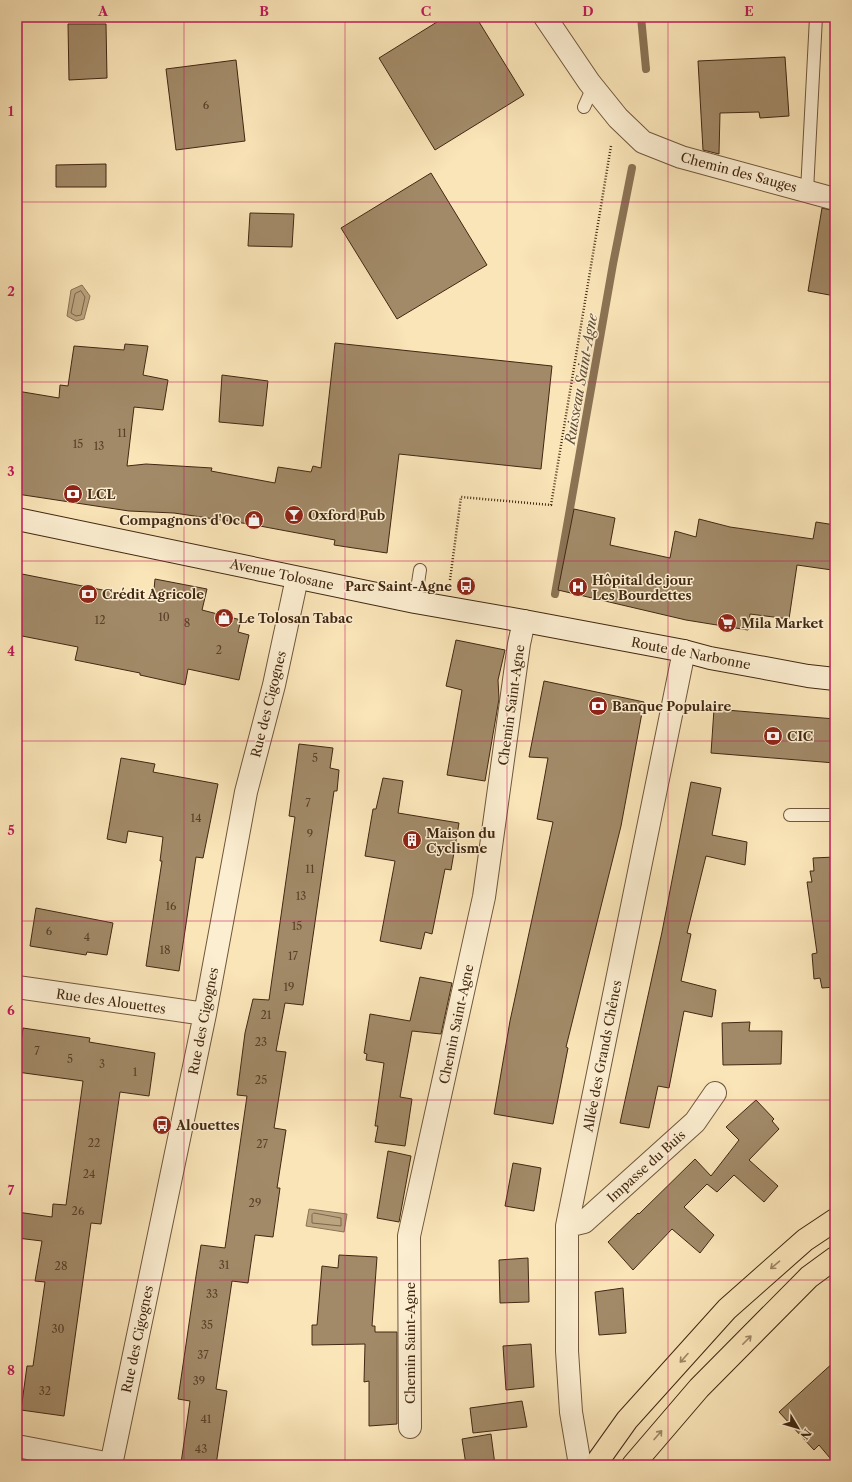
<svg xmlns="http://www.w3.org/2000/svg" width="852" height="1482" font-family="'Libre Caslon Text',serif">
<style>
.water{fill:#bba580;stroke:#8b7354}
.lines{fill:none;stroke-linecap:round;stroke-linejoin:round}
.shore{stroke:#7e6649;stroke-width:1}
.stream{stroke:#8b7354;stroke-width:8}
.building{fill:#a28a68;stroke:#422812}
.lane-casing{stroke:#70573c;stroke-width:14}
.street-casing{stroke:#70573c;stroke-width:24}
.secondary-casing{stroke:#422812;stroke-width:24}
.primary-casing{stroke:#422812;stroke-width:24}
.path{stroke:#422812;stroke-width:2.5;stroke-dasharray:1 2;stroke-linecap:butt}
.lane{stroke:#fceed1;stroke-width:12}
.street{stroke:#fceed1;stroke-width:22}
.secondary{stroke:#fceed1;stroke-width:22}
.primary{stroke:#fae5b8;stroke-width:22}
.oneway{stroke:#9e8665}
.grid{fill:none;stroke:#c2185b;stroke-width:1;stroke-opacity:0.55}
.labels{text-anchor:middle;stroke-width:3;stroke-linejoin:round;paint-order:stroke}
.number-label{font-size:11px;fill:#5a4028}
.street-label{font-size:13px;fill:#422812;stroke:#fceed1}
.poi-label{font-size:13px;font-weight:bold;fill:#422812;stroke:#fceed1;text-anchor:start}
.water-label{font-size:14px;font-style:italic;fill:#664e33;stroke:#fceed1}
.neatline{fill:none;stroke:#c2185b;stroke-width:1.5}
.grid-label{font-size:13px;text-anchor:middle;font-weight:bold;fill:#c2185b}
</style>
<rect width="100%" height="100%" fill="#fae5b8"/>
<filter id="stains"><feTurbulence type="fractalNoise" baseFrequency=".005" numOctaves="4"/><feColorMatrix values="0 0 0 0 .2 0 0 0 0 .09 0 0 0 0 .02 0 0 0 .5 -.17"/></filter>
<radialGradient id="worn" r=".72"><stop offset=".6" stop-color="#630" stop-opacity="0"/><stop offset="1" stop-color="#630" stop-opacity=".3"/></radialGradient>
<path class="water" d="M82,285L90,296L84,319L76,321L67,316L71,290Z
M309,1209L347,1214L344,1232L306,1226Z"/>
<g class="lines">
<path class="shore" d="M81,291L85,297L81,315L76,316L71,313L75,294Z
M314,1213L341,1218V1226L312,1223V1215Z"/>
<path class="stream" d="M641,17L646,69
M555,594L613,264L632,168"/>
</g>
<path class="building" d="M445,17H476L524,95L435,150L379,58Z
M68,24H106L107,78L69,80Z
M785,57L789,116L760,118L759,112L720,113L719,154L703,150L698,61Z
M236,60L245,141L176,150L166,69Z
M106,164V187H56V165Z
M431,173L487,265L397,319L341,228Z
M822,208L835,211V296L808,291Z
M250,213L294,214L292,247L248,246Z
M335,343L552,366L541,469L399,454L387,553L334,545L335,540L249,524L174,513L129,511L17,494V391L59,398L60,385L68,386L74,346L124,350L125,344L148,346L143,375L168,380L163,410L134,407L127,466L146,464L212,468L211,471L275,483L278,467L311,472L313,466L321,468Z
M222,375L268,381L263,426L219,422Z
M574,509L615,518L610,545L670,558L675,531L696,537L699,519L730,527L813,539L816,522L835,525V552L832,570L797,565L789,619L750,614L748,630L686,620L558,590Z
M17,573L153,600L155,579L207,589L202,610L241,620L238,632L249,635L239,680L188,669L185,685L140,675V673L75,660L78,647L17,635Z
M456,640L505,650L498,680L499,699L485,781L447,775L462,690L446,686Z
M544,681L644,702L621,826L566,1047L568,1048L553,1124L494,1114L510,1021L553,822L537,819L548,758L529,757Z
M714,709L835,719V763L711,753Z
M299,744L333,748L330,768L339,770L337,791H334L303,1005L285,1003L276,1051L286,1052L274,1128L286,1130L277,1188H280L273,1237L255,1235L248,1283L232,1281L216,1389L227,1391L216,1465L181,1463L190,1401L178,1399L196,1276L201,1245L225,1248L247,1096L237,1095L245,1033L253,999L269,1000L295,817L289,816Z
M121,758L155,764L153,772L218,784L203,858L196,857L179,971L146,966L162,861H160L163,837L128,831L126,843L107,839Z
M383,778L403,781L398,813L459,823L451,870L445,869L432,934L425,932L421,949L380,941L395,861L365,856L373,809H376Z
M691,782L721,788L712,835L747,842L745,865L706,856L687,933L691,934L681,981L716,990L712,1017L684,1011L669,1088L658,1086L649,1128L620,1123L662,932Z
M835,857V987L822,988L820,978L814,979L812,954L817,953L807,882H812L810,871H814L813,858Z
M36,908L113,923L107,955L87,952L86,955L30,946Z
M420,977L452,983L441,1034L412,1031L400,1097L412,1099L405,1146L375,1142L378,1126H375L384,1063L366,1060L367,1054L364,1053L370,1014L410,1021Z
M750,1022L749,1031H782L781,1064L723,1065L722,1023Z
M23,1028L90,1038L89,1042L155,1053L149,1096L120,1092L101,1224L91,1223L64,1416L21,1410L27,1366H33L45,1282L35,1281L42,1241L17,1238V1212L52,1217L53,1204L66,1205L83,1081L17,1072Z
M756,1100L774,1119L772,1121L779,1129L749,1160L778,1186L764,1202L734,1175L717,1192L707,1184L684,1207L714,1235L700,1253L672,1229L633,1270L608,1242L638,1213L639,1214L695,1159L711,1176L739,1140L726,1127Z
M388,1151L411,1156L399,1222L377,1218Z
M513,1163L541,1168L534,1211L505,1206Z
M339,1255L377,1257L372,1326H375V1332H397V1424L369,1426V1381L364,1382L365,1344L312,1345V1325H317L322,1266L338,1268Z
M528,1258L529,1302L500,1303L499,1260Z
M623,1288L626,1333L599,1335L595,1292Z
M531,1344L534,1387L506,1390L503,1346Z
M835,1361V1464L819,1445L814,1450L779,1412Z
M522,1401L527,1427L473,1433L470,1408Z
M491,1434L495,1465H466L462,1439Z"/>
<g class="lines">
<defs>
<path id="lane" d="M584,107L593,87
M807,191L816,17
M415,602L420,570
M790,815H835"/>
<path id="street" d="M545,17L589,82L618,118L643,142L681,157L835,199
M17,987L205,1014
M567,1226L584,1222L695,1122L715,1093
M410,1427L409,1236L484,897L519,644L524,621
M17,1446L111,1464
M111,1465L205,1014L246,792L274,685L297,578
M580,1465L571,1412L567,1351V1226L684,651"/>
<path id="secondary" d="M17,519L415,602L524,621L684,651L710,658L808,676L835,679"/>
<path id="primary" d="M595,1465L627,1420L727,1309L805,1240L835,1220
M633,1465L699,1388L809,1277L835,1258"/>
</defs>
<use href="#lane" class="lane-casing"/>
<use href="#street" class="street-casing"/>
<use href="#secondary" class="secondary-casing"/>
<use href="#primary" class="primary-casing"/>
<path class="path" d="M450,580L461,497L551,505L611,146"/>
<use href="#lane" class="lane"/>
<use href="#street" class="street"/>
<use href="#secondary" class="secondary"/>
<use href="#primary" class="primary"/>
</g>
<defs><path id="oneway-shaft" d="M-6 0H5M1.5-3L5.5 0L1.5 3" fill="none" stroke-width="1.6" stroke-linecap="round" stroke-linejoin="round"/></defs>
<g class="oneway">
<use href="#oneway-shaft" transform="translate(775 1265) rotate(140)"/>
<use href="#oneway-shaft" transform="translate(747 1340) rotate(-45)"/>
<use href="#oneway-shaft" transform="translate(684 1358) rotate(132)"/>
<use href="#oneway-shaft" transform="translate(658 1435) rotate(-49)"/>
</g>
<path class="grid" d="M184,17V1465M345,17V1465M507,17V1465M668,17V1465M17,202H835M17,382H835M17,561H835M17,741H835M17,921H835M17,1100H835M17,1280H835"/>
<defs>
<symbol id="bank-disc" viewBox="-11 -11 22 22"><circle r="9.5" fill="#8f2418" stroke="#fceed1"/><path d="M-6-4H6V4H-6ZM0-2.3a2.3 2.3 0 1 0 0 4.6a2.3 2.3 0 1 0 0-4.6Z" fill="#fff"/></symbol>
<symbol id="bar-disc" viewBox="-11 -11 22 22"><circle r="9.5" fill="#8f2418" stroke="#fceed1"/><path d="M-6-5H6L.8 .8V4.5H3.5V6h-7V4.5H-.8V.8Z" fill="#fff"/></symbol>
<symbol id="shop-disc" viewBox="-11 -11 22 22"><circle r="9.5" fill="#8f2418" stroke="#fceed1"/><path d="M-5-2.5h2.3a2.7 3.5 0 0 1 5.4 0H5L5.5 6h-11ZM-1.5-2.5h3a1.5 2.3 0 0 0-3 0Z" fill="#fff"/></symbol>
<symbol id="bus-disc" viewBox="-11 -11 22 22"><circle r="9.5" fill="#8f2418" stroke="#fceed1"/><path d="M-5-6H5V4H4V6H2V4H-2V6H-4V4H-5ZM-3.5-4V0h7V-4ZM-3.5 1.2v1.5H-2V1.2ZM2 1.2v1.5H3.5V1.2Z" fill="#fff"/></symbol>
<symbol id="hospital-disc" viewBox="-11 -11 22 22"><circle r="9.5" fill="#8f2418" stroke="#fceed1"/><path d="M-5-5h3v3.5h4V-5h3V5h-3V1.5h-4V5h-3Z" fill="#fff"/></symbol>
<symbol id="supermarket-disc" viewBox="-11 -11 22 22"><circle r="9.5" fill="#8f2418" stroke="#fceed1"/><path d="M-6-5.5h2.5l.6 2H6L4.5 2H-2.5L-4.4-4H-6ZM-1.5 3.2a1.3 1.3 0 1 0 .1 0ZM3 3.2a1.3 1.3 0 1 0 .1 0Z" fill="#fff"/></symbol>
<symbol id="building-disc" viewBox="-11 -11 22 22"><circle r="9.5" fill="#8f2418" stroke="#fceed1"/><path d="M-4-6H4V6H1V3H-1V6H-4ZM-2.5-4.3h1.7v1.8h-1.7ZM.8-4.3h1.7v1.8H.8ZM-2.5-1h1.7V.8h-1.7ZM.8-1h1.7V.8H.8Z" fill="#fff"/></symbol>
</defs>
<g fill-rule="evenodd">
<use href="#bank-disc" x="62" y="483" width="22" height="22"/>
<use href="#bar-disc" x="283" y="504" width="22" height="22"/>
<use href="#shop-disc" x="243" y="509" width="22" height="22"/>
<use href="#bus-disc" x="455" y="575" width="22" height="22"/>
<use href="#hospital-disc" x="567" y="576" width="22" height="22"/>
<use href="#bank-disc" x="77" y="583" width="22" height="22"/>
<use href="#shop-disc" x="213" y="607" width="22" height="22"/>
<use href="#supermarket-disc" x="716" y="612" width="22" height="22"/>
<use href="#bank-disc" x="587" y="695" width="22" height="22"/>
<use href="#bank-disc" x="762" y="725" width="22" height="22"/>
<use href="#building-disc" x="401" y="829" width="22" height="22"/>
<use href="#bus-disc" x="151" y="1114" width="22" height="22"/>
</g>
<g class="labels">
<g class="number-label">
<text x="206" y="109">6</text>
<text x="122" y="437">11</text>
<text x="78" y="448">15</text>
<text x="99" y="450">13</text>
<text x="164" y="621">10</text>
<text x="100" y="624">12</text>
<text x="187" y="627">8</text>
<text x="219" y="654">2</text>
<text x="315" y="762">5</text>
<text x="308" y="807">7</text>
<text x="196" y="822">14</text>
<text x="310" y="838">9</text>
<text x="310" y="873">11</text>
<text x="301" y="900">13</text>
<text x="171" y="910">16</text>
<text x="297" y="930">15</text>
<text x="49" y="935">6</text>
<text x="87" y="941">4</text>
<text x="165" y="954">18</text>
<text x="293" y="960">17</text>
<text x="289" y="991">19</text>
<text x="266" y="1019">21</text>
<text x="261" y="1046">23</text>
<text x="37" y="1055">7</text>
<text x="70" y="1063">5</text>
<text x="102" y="1068">3</text>
<text x="135" y="1076">1</text>
<text x="261" y="1084">25</text>
<text x="94" y="1147">22</text>
<text x="262" y="1148">27</text>
<text x="89" y="1178">24</text>
<text x="255" y="1207">29</text>
<text x="78" y="1215">26</text>
<text x="224" y="1269">31</text>
<text x="61" y="1270">28</text>
<text x="212" y="1298">33</text>
<text x="207" y="1329">35</text>
<text x="58" y="1333">30</text>
<text x="203" y="1359">37</text>
<text x="199" y="1385">39</text>
<text x="45" y="1395">32</text>
<text x="206" y="1423">41</text>
<text x="201" y="1453">43</text>
</g>
<g class="street-label">
<text transform="translate(739 172) rotate(15)" y="5">Chemin des Sauges</text>
<text transform="translate(282 574) rotate(12)" y="5">Avenue Tolosane</text>
<text transform="translate(691 653) rotate(11)" y="5">Route de Narbonne</text>
<text transform="translate(268 704) rotate(-76)" y="5">Rue des Cigognes</text>
<text transform="translate(511 705) rotate(-82)" y="5">Chemin Saint-Agne</text>
<text transform="translate(111 1001) rotate(8)" y="5">Rue des Alouettes</text>
<text transform="translate(203 1021) rotate(-79)" y="5">Rue des Cigognes</text>
<text transform="translate(456 1024) rotate(-78)" y="5">Chemin Saint-Agne</text>
<text transform="translate(602 1056) rotate(-79)" y="5">Allée des Grands Chênes</text>
<text transform="translate(646 1166) rotate(-42)" y="5">Impasse du Buis</text>
<text transform="translate(137 1339) rotate(-78)" y="5">Rue des Cigognes</text>
<text transform="translate(410 1343) rotate(-90)" y="5">Chemin Saint-Agne</text>
</g>
<g class="poi-label">
<text x="87" y="499">LCL</text>
<text x="308" y="520">Oxford Pub</text>
<text x="240" y="525" text-anchor="end">Compagnons d'Oc</text>
<text x="592" y="585">Hôpital de jour<tspan x="592" dy="15">Les Bourdettes</tspan></text>
<text x="452" y="591" text-anchor="end">Parc Saint-Agne</text>
<text x="102" y="599">Crédit Agricole</text>
<text x="238" y="623">Le Tolosan Tabac</text>
<text x="741" y="628">Mila Market</text>
<text x="612" y="711">Banque Populaire</text>
<text x="787" y="741">CIC</text>
<text x="426" y="838">Maison du<tspan x="426" dy="15">Cyclisme</tspan></text>
<text x="176" y="1130">Alouettes</text>
</g>
<g class="water-label">
<text transform="translate(581 379) rotate(-80)" y="5">Ruisseau Saint-Agne</text>
</g>
</g>
<rect width="852" height="1482" fill="none" stroke="#fae5b8" stroke-width="44"/>
<g transform="translate(798 1428) rotate(128)" stroke="#fceed1" stroke-width="3" paint-order="stroke">
<path d="M0-3L7 15L0 10L-7 15Z" fill="#422812"/>
<text y="-6" font-size="11" font-weight="bold" text-anchor="middle" fill="#422812">N</text>
</g>
<rect x="22" y="22" width="808" height="1438" class="neatline"/>
<g class="grid-label">
<text x="103" y="16">A</text>
<text x="264" y="16">B</text>
<text x="426" y="16">C</text>
<text x="588" y="16">D</text>
<text x="749" y="16">E</text>
<text x="11" y="116">1</text>
<text x="11" y="296">2</text>
<text x="11" y="476">3</text>
<text x="11" y="656">4</text>
<text x="11" y="835">5</text>
<text x="11" y="1015">6</text>
<text x="11" y="1195">7</text>
<text x="11" y="1375">8</text>
</g>
<rect width="100%" height="100%" filter="url(#stains)"/>
<rect width="100%" height="100%" fill="url(#worn)"/>
</svg>
